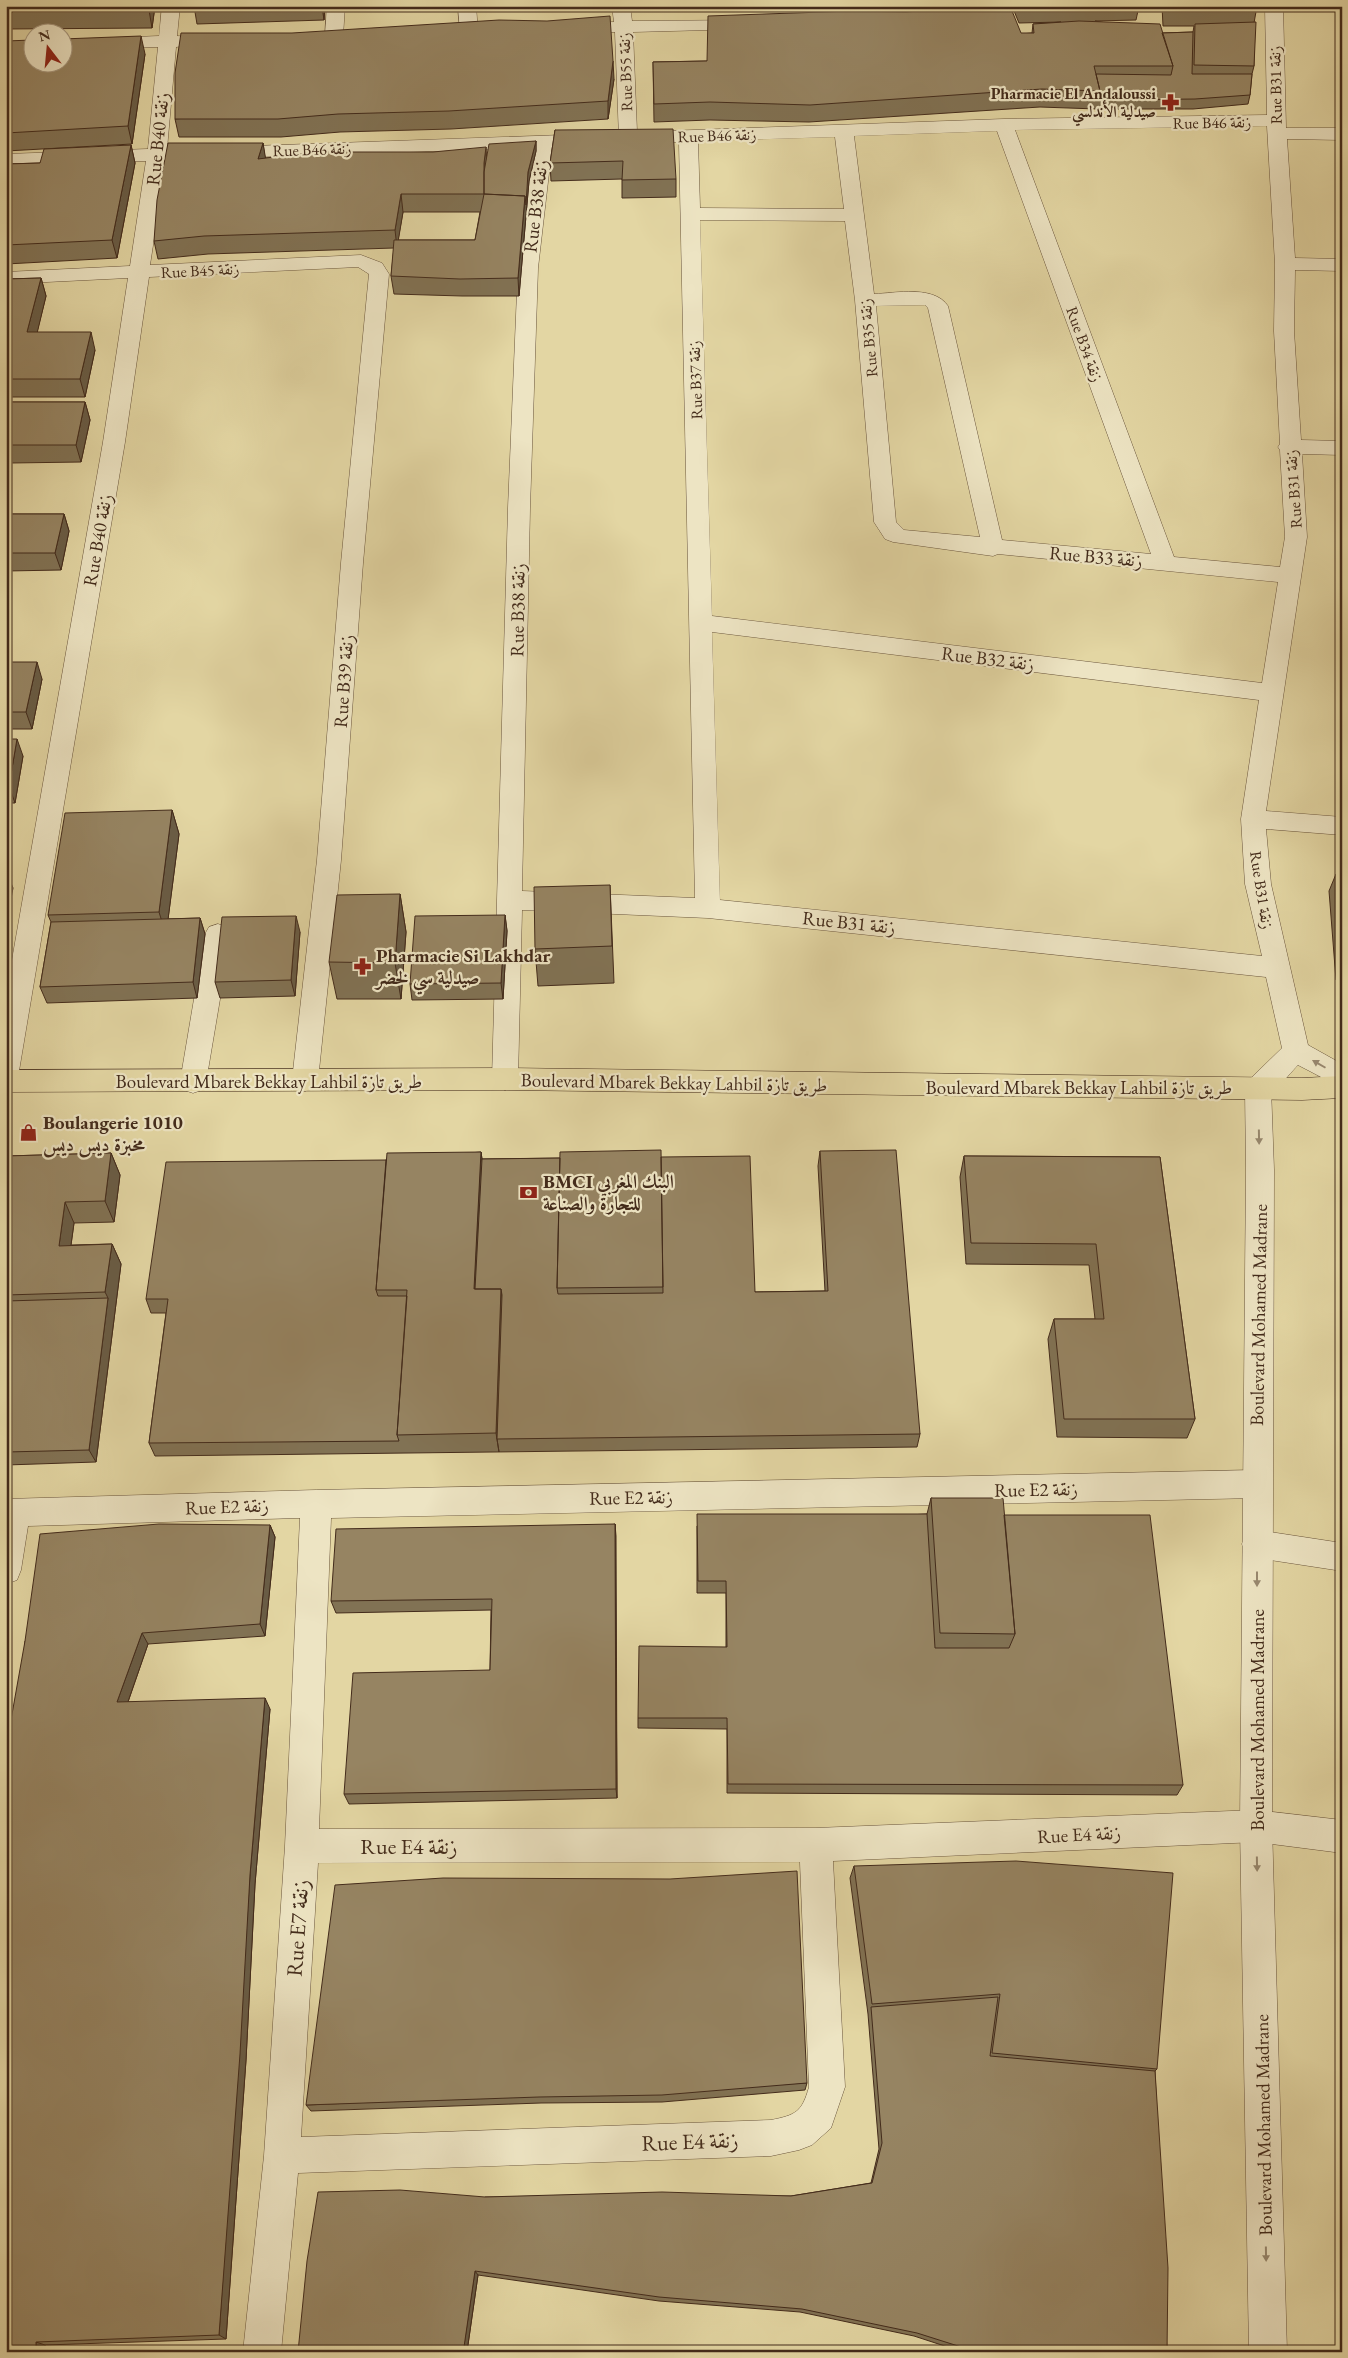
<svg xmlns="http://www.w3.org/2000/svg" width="1348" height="2358" font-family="'EB Garamond',Amiri,serif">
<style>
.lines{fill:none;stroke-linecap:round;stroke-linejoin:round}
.minor-casing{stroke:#6b563d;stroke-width:1}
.tertiary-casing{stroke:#6b563d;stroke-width:1}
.primary-casing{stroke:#432b1b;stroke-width:1}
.minor{fill:#ede4c3;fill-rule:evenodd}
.tertiary{fill:#ede4c3;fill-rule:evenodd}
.primary{fill:#e3d6a3;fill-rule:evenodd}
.wall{fill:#817254;stroke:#432b1b;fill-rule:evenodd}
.shaded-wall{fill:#695c45;stroke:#432b1b}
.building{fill:#968462;stroke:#432b1b}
.oneway{fill:#98886f}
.labels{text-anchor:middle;stroke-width:4.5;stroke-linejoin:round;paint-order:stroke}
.far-street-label{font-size:16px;fill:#432b1b;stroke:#ede4c3}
.far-poi-label{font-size:16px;font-weight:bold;fill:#432b1b;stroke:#ede4c3;text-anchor:end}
.street-label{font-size:19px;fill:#432b1b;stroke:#ede4c3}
.poi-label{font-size:19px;font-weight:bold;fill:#432b1b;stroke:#ede4c3;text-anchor:start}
.near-street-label{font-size:22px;fill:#432b1b;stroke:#ede4c3}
</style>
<rect width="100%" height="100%" fill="#e3d6a3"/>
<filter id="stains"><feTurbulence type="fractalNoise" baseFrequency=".004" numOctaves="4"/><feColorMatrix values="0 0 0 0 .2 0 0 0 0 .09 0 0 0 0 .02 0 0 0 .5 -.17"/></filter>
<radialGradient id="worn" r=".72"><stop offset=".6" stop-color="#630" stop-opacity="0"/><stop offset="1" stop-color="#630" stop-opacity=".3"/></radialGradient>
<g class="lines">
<defs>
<path id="minor" d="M162,6H180L177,36L192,37L195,41L192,45L176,47L167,149L591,134L598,136L600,140L598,144L552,147L538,268L530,508L522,891L695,898L679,142H621L619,138L615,32L574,33L568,32L565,28L568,24L574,23L614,22L612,6H630L632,21L752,20L755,24L752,28L746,29L633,32L637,132L1004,119L1267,115L1265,6H1283L1286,128H1342V140L1287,139L1295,258L1342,259V271L1295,270L1294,331L1301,440L1342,441V455L1302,454L1307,537L1266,811L1342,817V835L1266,829L1271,884L1308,1045L1342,1064V1088L1298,1065C1284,1079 1270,1103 1249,1096L1245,1088L1249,1080L1282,1048L1266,977L708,918L522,910L518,1079L514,1087L505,1090L496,1087L492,1079L508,508L518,268L533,148L166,160L150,265L361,255L382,263L389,274L363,563L341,860L318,1080L314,1088L305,1091L296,1088L292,1080L317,860L341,563L369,274L358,267L149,277L125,442L19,1071L15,1079L6,1082V994L103,442L128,278L6,284V272L130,266L146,161L6,166V154L148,149L158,47L62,50V40L159,36ZM1267,126L1275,264L1274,331L1280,444L1278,447L1280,450L1285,537L1280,567L1174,557L1015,130ZM997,131L1151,554L1002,540L948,306C934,285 896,293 874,294L854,136ZM835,137L844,209L700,208L698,141ZM700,220L845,221L855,300L874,522L885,539L893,542L993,556L998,554L1278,582L1262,683L712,616ZM925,305L928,308L980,537L904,530L896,522L876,306ZM712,632L1259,700L1241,819L1245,884L1262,956L720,900Z
M327,6H345L343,36L340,40H328L325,36Z
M458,6H476L478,32L475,36H463L460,32Z
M810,6H828L832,22L829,26H817Z
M218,924L227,927L231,934L206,1082L202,1090L193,1093L184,1090L180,1082L205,934L209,927Z
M1257,1470L1268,1474L1272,1484L1268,1494L1257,1498L331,1518L319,1829L816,1828L1256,1810L1342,1820V1853L1256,1842L833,1861L845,2087L831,2128L812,2145L799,2150L771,2156L298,2173L281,2352H243L264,2156L285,1846L300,1518L28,1526L21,1570L17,1580L6,1584V1499L316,1490ZM800,1862L809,2087C802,2112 796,2115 771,2120L301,2137L318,1863Z
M1257,1530L1342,1543V1571L1257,1558L1246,1554L1242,1544L1246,1534Z"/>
<path id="tertiary" d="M1258,1077L1267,1080L1271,1088L1274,1170L1272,1826L1287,2352H1249L1240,1826L1246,1170L1245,1088L1249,1080Z"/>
<path id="primary" d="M505,1068L1302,1078L1342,1076V1098L1302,1100L505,1090L6,1092V1070Z"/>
</defs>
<use href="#minor" class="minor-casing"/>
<use href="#tertiary" class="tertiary-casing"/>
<use href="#primary" class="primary-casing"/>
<use href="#minor" class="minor"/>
<use href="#tertiary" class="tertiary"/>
<use href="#primary" class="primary"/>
</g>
<path class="wall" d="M6,6H155L152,28L6,29Z
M194,6H325L324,20L197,24Z
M479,6H603L479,8Z
M1012,6H1139L1136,20L1095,21L1162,33L1193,32L1194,26H1163L1162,6H1257L1254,23V66L1252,74L1250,95L1248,104L1193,109H1097L1040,107L809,122L710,120L654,122L653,62L707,61L1032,33L1033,24L1061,22L1019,23Z
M6,41L145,54L132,144L6,151Z
M614,79L608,119L451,129L340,132L281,137H179L175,119Z
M555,130L676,179V197L622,198V179L551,181L550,163Z
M536,141V151L529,181L519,296H462L394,294L391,276L394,248L208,254L158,259L154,241L263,143L265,158L487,156ZM403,212H480L475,240H398Z
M131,145L135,163L117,258L6,264V164L40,163Z
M41,278L46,296L37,332L95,350L85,397H6V279Z
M6,402H85L90,420L81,462L11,463L6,480Z
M6,514H64L69,531L61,570L6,571Z
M6,662L42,679L32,729H6Z
M6,739L23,756L15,803H6Z
M172,810L179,834L168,919L200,918L205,934L197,998L47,1003L40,987L51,922L48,915Z
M1336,874L1342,875V981L1336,980L1329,891Z
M610,885L614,983L538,986L535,949Z
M400,894L406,932L401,999H337L329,962Z
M505,915L507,931L503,999L412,1000L410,984Z
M300,932L295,996L220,998L215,982Z
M820,1151L920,1434L917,1447L155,1456L149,1443L166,1313H151L146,1299L386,1160L481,1152L482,1159L661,1157L755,1292L825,1291L818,1166Z
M111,1153L120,1175L114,1222L74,1223L71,1245L112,1244L121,1264L96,1462L6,1465V1156Z
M964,1156L1160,1157L1195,1419L1187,1438L1057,1437L1048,1339L1054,1319H1095L1089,1265L966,1264L960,1177Z
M931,1498L1004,1515L1183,1785L1177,1795L727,1793V1729L638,1728V1718L726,1647V1593H697V1526L927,1514Z
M615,1524L617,1798L349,1804L344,1794L490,1670L491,1610L336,1613L331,1601Z
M270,1525L275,1537L265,1636L148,1644L128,1702L270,1709L255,1884L246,2060L226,2339L45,2345V2352H6L25,1641Z
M854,1866L1157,2069L1155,2071L1167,2352H963L914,2336L800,2312L659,2301L478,2275L467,2352H298L485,2197L791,2196L871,2183L879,2149L868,2014L850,1878Z
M807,2083L805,2090L662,2102L541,2103L311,2111L306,2105Z"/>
<path class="shaded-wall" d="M149,6H155L152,28L149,10Z
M322,6H325L324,20Z
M141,36L145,54L132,144L128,126Z
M613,61L614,79L608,119V101Z
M536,141V151L529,181L519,296L518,278L525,196L528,172Z
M263,143L266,161L258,159Z
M131,145L135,163L117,258L112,240Z
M486,147L487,165L484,194V163Z
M401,194L403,212L397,248L395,230Z
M41,278L46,296L33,350L27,332Z
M91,332L95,350L85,397L80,379Z
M85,402L90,420L81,462L76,445Z
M6,449L11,463L6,480Z
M64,514L69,531L61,570L55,553Z
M37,662L42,679L32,729L26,712Z
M17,739L23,756L15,803L9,786Z
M172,810L179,834L166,935L159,912Z
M6,870L13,888L6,925Z
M400,894L406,932L401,999L395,963Z
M505,915L507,931L503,999L501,983Z
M296,916L300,932L295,996L291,980Z
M200,918L205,934L197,998L193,982Z
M481,1152L484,1174L478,1295L474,1289Z
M111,1153L120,1175L114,1222L105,1201Z
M65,1202L74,1223L68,1266L59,1246Z
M112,1244L121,1264L96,1462L89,1450L108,1298L105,1292Z
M501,1289L504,1309L497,1439L499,1452L496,1433Z
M615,1524L616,1536L617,1798L616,1789Z
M270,1525L275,1537L265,1636L260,1624Z
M142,1633L148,1644L124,1713L117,1702Z
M265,1698L270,1709L255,1884L246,2060L226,2339L219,2335L250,1875Z
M475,2271L478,2275L467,2351V2352H463Z
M36,2342L45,2345V2352H36Z"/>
<path class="building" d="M6,6H149V10L6,11Z
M983,6H1010L1021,33H1034L1033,24L1079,21L1160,24L1173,66H1094L1100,91L1042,89L810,105L710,102L654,104L653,62L707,61L708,16L851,11L906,12Z
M1166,6H1257V9L1167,8Z
M610,16L613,61L608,101L449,111L338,114L278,119H175V73L181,33H292L499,20L547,21Z
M1256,22L1254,66L1194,65L1195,24Z
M1193,32L1192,74H1252L1250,95L1195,99L1099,100L1100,91L1096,74L1171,75L1173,66L1162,33Z
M141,36L128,126L6,133V41L32,40V62H62V39Z
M673,129L676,179L622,180L623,161L550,163L555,130Z
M536,141L528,172L526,205L525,196L484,194V172L489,144Z
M168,143H263L258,159L314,152H433L486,147L484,163V194H401L395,230L204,236L154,241L157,200Z
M131,145L112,240L6,245V164L40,163L44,149Z
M484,194L525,196L518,278L460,279L391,276L394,240H475Z
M41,278L27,332H91L80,379H6V279Z
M6,402H85L76,445H6Z
M6,514H64L55,553H6Z
M6,662H37L26,712H6Z
M6,739H17L9,786H6Z
M172,810L159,912L48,915L65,813Z
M1336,874L1342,875V951Z
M610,885L612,946L535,949L534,887Z
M400,894L395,963L329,962L337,895Z
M505,915L501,983L410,984L415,916Z
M296,916L291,980L215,982L222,917Z
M200,918L193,982L40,987L51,922Z
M661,1150L663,1287L557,1288L560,1152Z
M896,1150L920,1434L497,1439L502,1295L501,1289H475L482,1159L560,1158L557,1288L558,1294L663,1293L661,1157L750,1156L755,1292L828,1291L820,1151Z
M481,1152L474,1289H501L496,1433L397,1435L407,1290H376L387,1153Z
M111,1153L105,1201L65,1202L59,1246L112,1244L105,1292L6,1295V1156Z
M964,1156L1160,1157L1195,1419H1064L1054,1319H1104L1096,1244L971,1243Z
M386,1160L376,1290L378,1296H407L397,1435L399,1441L149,1443L168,1299H146L166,1162Z
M108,1298L89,1450L6,1452V1301Z
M931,1498H1003L1015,1634L940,1633Z
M697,1514H927L935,1648H1009L1015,1634L1004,1515H1150L1183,1785L728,1784L727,1718H638L639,1646L727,1647L726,1581H698Z
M159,1524L270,1525L260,1624L142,1633L117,1702L265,1698L250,1875L240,2054L219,2335L36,2342V2352H6V1748L25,1641L40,1534Z
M615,1524L616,1789L344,1794L353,1673L490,1670L492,1599L331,1601L336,1529Z
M1016,1861L1173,1873L1157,2069L992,2053L1000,1994L872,2004L854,1866Z
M797,1871L807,2083L662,2095L539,2097L306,2105L335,1885L443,1878L670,1879Z
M998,1997L990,2056L1155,2071L1168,2268L1167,2352H977L917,2333L802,2309L659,2297L475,2271L464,2347L463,2352H298L307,2261L318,2192L400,2190L485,2197L662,2192L791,2196L872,2183L882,2143L871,2007Z"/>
<defs><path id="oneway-solid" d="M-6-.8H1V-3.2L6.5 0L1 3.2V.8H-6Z" transform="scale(1.25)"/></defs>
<g class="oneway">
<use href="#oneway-solid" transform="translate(1319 1064) rotate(-150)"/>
<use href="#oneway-solid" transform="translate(1259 1137) rotate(89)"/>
<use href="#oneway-solid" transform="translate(1257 1579) rotate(90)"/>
<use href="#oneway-solid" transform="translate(1257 1864) rotate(89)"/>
<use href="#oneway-solid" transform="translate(1266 2254) rotate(89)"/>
</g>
<defs>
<symbol id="pharmacy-bare" viewBox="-9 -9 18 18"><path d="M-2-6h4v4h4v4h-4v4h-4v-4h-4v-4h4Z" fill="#8f2418" stroke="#ede4c3" stroke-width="2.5" paint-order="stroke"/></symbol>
<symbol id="shop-bare" viewBox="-9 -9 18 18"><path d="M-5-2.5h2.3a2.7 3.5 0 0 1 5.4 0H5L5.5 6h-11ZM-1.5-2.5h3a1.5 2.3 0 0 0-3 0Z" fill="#8f2418" stroke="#ede4c3" stroke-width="2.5" paint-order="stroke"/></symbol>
<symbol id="bank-bare" viewBox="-9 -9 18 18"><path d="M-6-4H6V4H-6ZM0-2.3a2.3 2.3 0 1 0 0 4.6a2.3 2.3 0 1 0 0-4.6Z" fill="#8f2418" stroke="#ede4c3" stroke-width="2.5" paint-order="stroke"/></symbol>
</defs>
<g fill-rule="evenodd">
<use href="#pharmacy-bare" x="1158" y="90" width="25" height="25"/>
<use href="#pharmacy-bare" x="350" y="954" width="25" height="25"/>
<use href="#shop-bare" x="16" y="1120" width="25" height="25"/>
<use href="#bank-bare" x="516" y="1180" width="25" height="25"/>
</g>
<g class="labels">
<g class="far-street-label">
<text transform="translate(625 72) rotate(-92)" y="6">Rue B55 زنقة</text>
<text transform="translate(1275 85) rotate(-91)" y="6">Rue B31 زنقة</text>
<text transform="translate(1212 122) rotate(-1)" y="6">Rue B46 زنقة</text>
<text transform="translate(717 135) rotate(-2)" y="6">Rue B46 زنقة</text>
<text transform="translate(312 149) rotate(-2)" y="6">Rue B46 زنقة</text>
<text transform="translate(200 270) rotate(-3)" y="6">Rue B45 زنقة</text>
<text transform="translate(868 338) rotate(-95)" y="6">Rue B35 زنقة</text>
<text transform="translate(1085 344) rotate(70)" y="6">Rue B34 زنقة</text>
<text transform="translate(695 380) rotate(-92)" y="6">Rue B37 زنقة</text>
<text transform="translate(1293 489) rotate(-94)" y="6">Rue B31 زنقة</text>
<text transform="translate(1262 890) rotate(81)" y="6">Rue B31 زنقة</text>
</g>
<g class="far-poi-label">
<text x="1156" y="99">Pharmacie El Andaloussi<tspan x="1156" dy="18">صيدلية الأندلسي</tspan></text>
</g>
<g class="street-label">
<text transform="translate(157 139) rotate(-84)" y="7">Rue B40 زنقة</text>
<text transform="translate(535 206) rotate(-83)" y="7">Rue B38 زنقة</text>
<text transform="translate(97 540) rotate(-80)" y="7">Rue B40 زنقة</text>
<text transform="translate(1096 556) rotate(5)" y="7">Rue B33 زنقة</text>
<text transform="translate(517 610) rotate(-89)" y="7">Rue B38 زنقة</text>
<text transform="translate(988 658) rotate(7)" y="7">Rue B32 زنقة</text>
<text transform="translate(343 681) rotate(-86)" y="7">Rue B39 زنقة</text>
<text transform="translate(849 922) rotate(6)" y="7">Rue B31 زنقة</text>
<text x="269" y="1088">Boulevard Mbarek Bekkay Lahbil طريق تازة</text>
<text transform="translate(674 1082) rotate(1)" y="7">Boulevard Mbarek Bekkay Lahbil طريق تازة</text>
<text x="1079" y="1094">Boulevard Mbarek Bekkay Lahbil طريق تازة</text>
<text transform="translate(1258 1315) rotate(-89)" y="7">Boulevard Mohamed Madrane</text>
<text transform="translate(1036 1489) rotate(-1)" y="7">Rue E2 زنقة</text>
<text transform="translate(631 1497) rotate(-1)" y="7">Rue E2 زنقة</text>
<text transform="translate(227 1506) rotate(-2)" y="7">Rue E2 زنقة</text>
<text transform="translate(1257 1720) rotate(-90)" y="7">Boulevard Mohamed Madrane</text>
<text transform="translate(1079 1834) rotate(-3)" y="7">Rue E4 زنقة</text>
<text transform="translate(1263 2125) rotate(-91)" y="7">Boulevard Mohamed Madrane</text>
</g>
<g class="poi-label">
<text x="376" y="962">Pharmacie Si Lakhdar<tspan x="376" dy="22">صيدلية سي لخضر</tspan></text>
<text x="43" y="1129">Boulangerie 1010<tspan x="43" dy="22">مخبزة ديس ديس</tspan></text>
<text x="543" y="1188">BMCI البنك المغربي<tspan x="543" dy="22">للتجارة والصناعة</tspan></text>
</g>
<g class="near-street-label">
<text x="409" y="1854">Rue E4 زنقة</text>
<text transform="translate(297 1928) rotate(-86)" y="8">Rue E7 زنقة</text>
<text transform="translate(690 2141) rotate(-2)" y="8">Rue E4 زنقة</text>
</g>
</g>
<rect width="1348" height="2358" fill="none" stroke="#e3d6a3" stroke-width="25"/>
<rect x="8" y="8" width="1333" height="2343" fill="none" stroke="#432b1b" stroke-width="2.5"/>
<rect x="12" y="12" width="1323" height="2333" fill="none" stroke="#432b1b"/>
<g transform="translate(48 48) rotate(344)"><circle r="24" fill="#ede4c3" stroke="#a99a80"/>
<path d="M0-4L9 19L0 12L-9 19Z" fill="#8f2418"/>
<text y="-8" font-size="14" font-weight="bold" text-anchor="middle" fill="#432b1b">N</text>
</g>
<rect width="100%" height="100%" filter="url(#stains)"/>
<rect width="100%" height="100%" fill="url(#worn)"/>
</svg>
